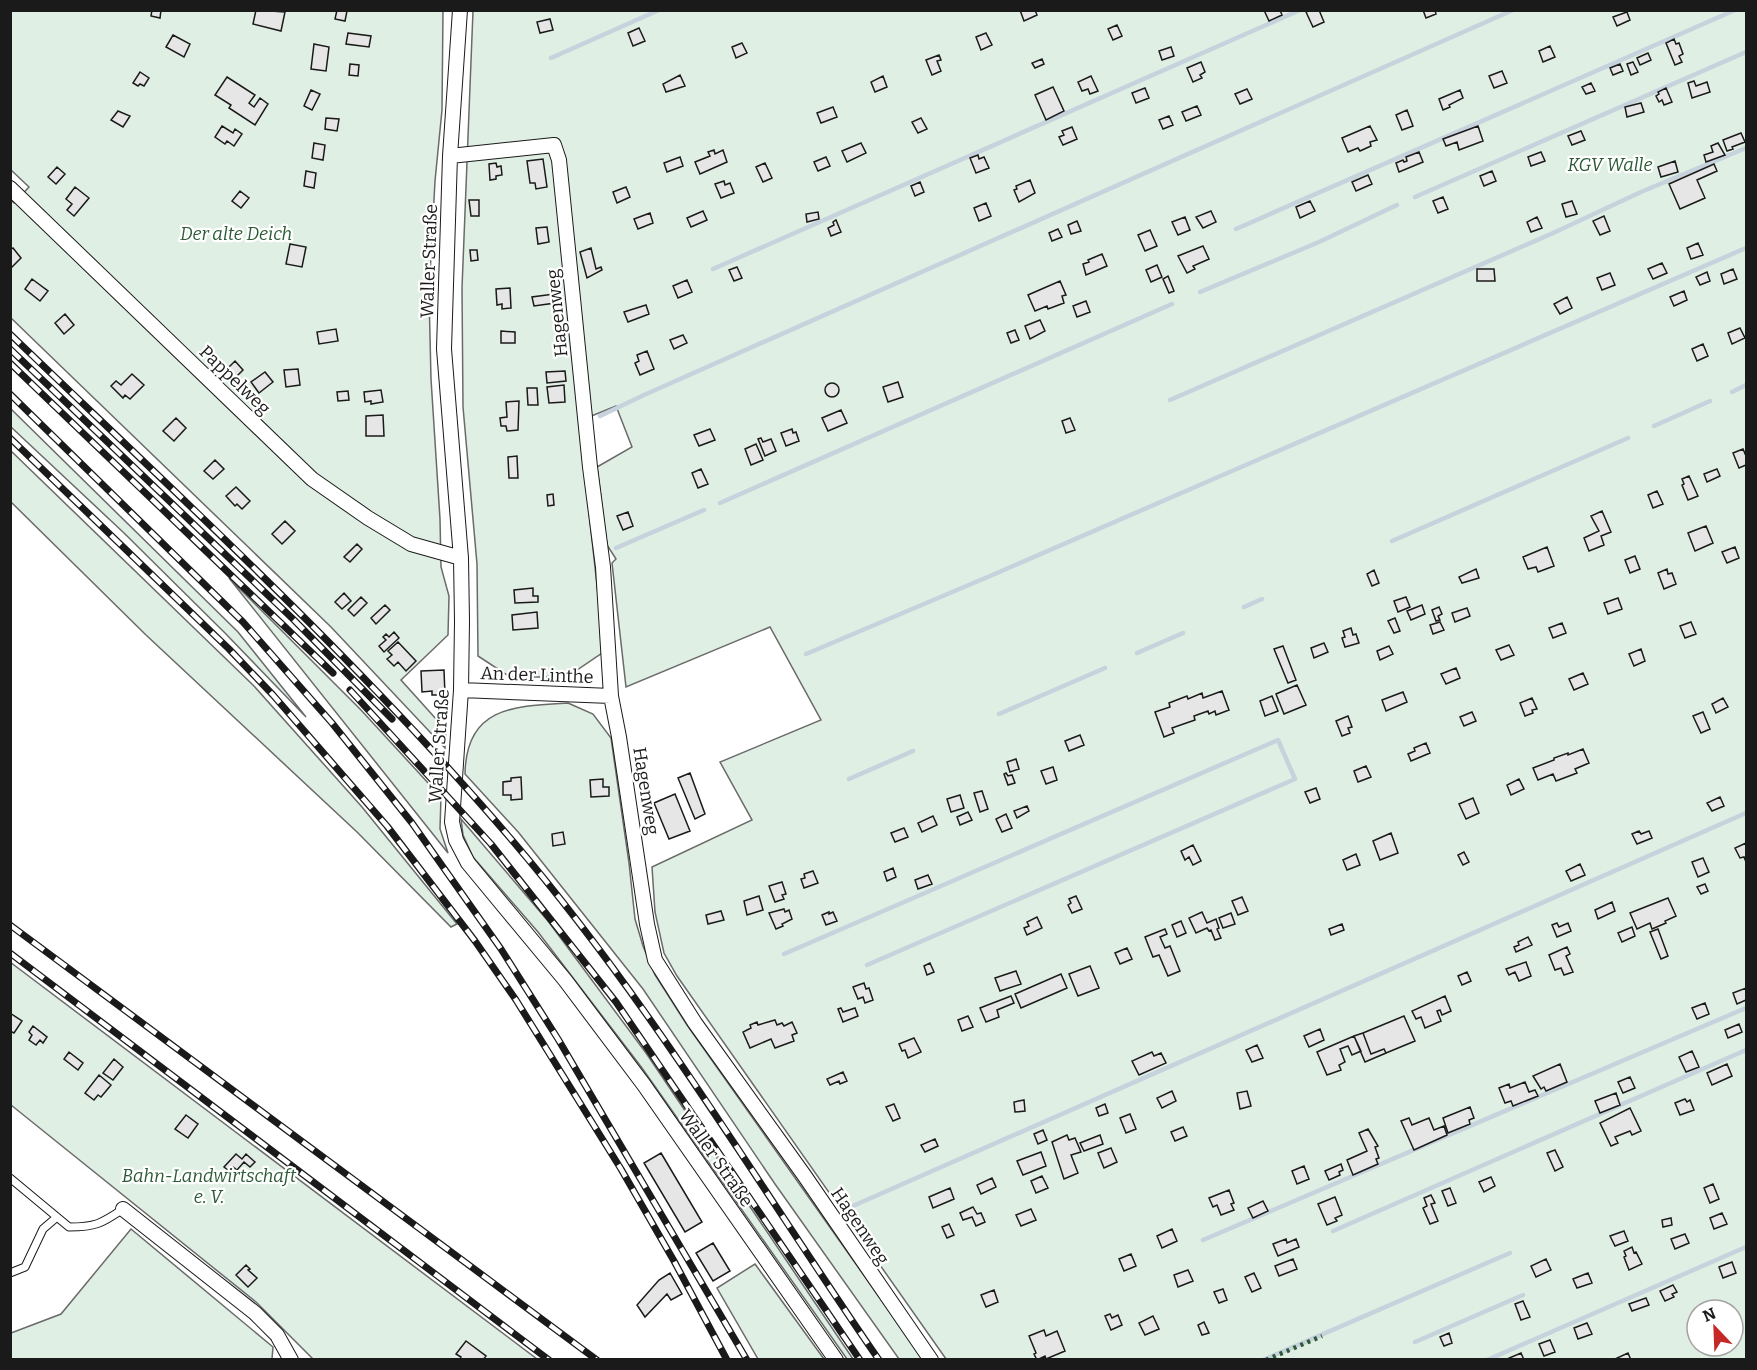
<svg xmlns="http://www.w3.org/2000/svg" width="1757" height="1370" font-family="Bitter,serif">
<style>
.green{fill:#e0efe3;stroke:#6a6a6a;stroke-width:1.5;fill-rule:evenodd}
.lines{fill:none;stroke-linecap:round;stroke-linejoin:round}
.stream{stroke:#c6d2dc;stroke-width:4.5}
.building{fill:#e6e6e6;stroke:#1a1a1a;stroke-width:1.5}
.lane-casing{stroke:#1a1a1a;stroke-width:9}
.street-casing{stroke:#1a1a1a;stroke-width:16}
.lane{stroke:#fff;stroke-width:7}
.street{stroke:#fff;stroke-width:14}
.rail-casing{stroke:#1a1a1a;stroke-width:7}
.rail{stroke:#fff;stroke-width:4.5;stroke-dasharray:14;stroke-linecap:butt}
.hedge{stroke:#2b5a34;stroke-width:4.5;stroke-dasharray:3 4.5;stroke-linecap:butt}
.labels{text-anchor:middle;stroke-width:4.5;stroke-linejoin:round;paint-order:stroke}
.park-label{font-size:18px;font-style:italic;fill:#2b5a34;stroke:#fff}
.street-label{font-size:18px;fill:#1a1a1a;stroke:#fff}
</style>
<rect width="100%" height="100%" fill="#fff"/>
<path class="green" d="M10,11H443L442,110L435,181L429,294L431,379L440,519L441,567L449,596L448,635L401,680L446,730L445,748L331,627L11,318V200L14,203L29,187L11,170Z
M473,11H1746V1359H946L677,976L664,953L655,912L652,867L752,820L720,762L821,720L770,627L626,687L612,563L616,559L607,545L597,467L632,447L616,406L579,421L602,631V653L577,670L546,677H510L478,656L477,564L463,407L462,288ZM1697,1310H1733V1346H1697Z
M11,409L238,632L306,717L225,633L124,533L11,427Z
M10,450L254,686L362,807L457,924L451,927L357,832L146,635L11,502Z
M229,578L361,710L441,797L440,829L448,853Z
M568,703L593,714L611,738L629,863L635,919L643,946L655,975L687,1025L923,1359H899L775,1184L643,989L519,833L465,774C466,707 513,706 568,703Z
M461,819L548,921L646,1053L853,1359H847L642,1068L538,932L473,857L463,835Z
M10,962L537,1359H313L256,1302L11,1105Z
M131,1229L273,1347L272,1359H11V1333L61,1314Z
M755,1264L824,1359H758L717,1288Z"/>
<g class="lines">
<path class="stream" d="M551,58L659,10
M1415,197L1746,52
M1236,229L1735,10
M713,269L1300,10
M1200,292L1319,242L1397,205
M1732,392L1746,385
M1170,400L1551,234L1641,192L1746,148
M600,416L644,395L1513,10
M1654,426L1710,401
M720,503L1172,304
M1392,541L1628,438
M616,548L704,510
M1244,607L1262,599
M1137,653L1183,633
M806,654L990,576L1746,248
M999,714L1105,668
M849,779L913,751
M784,954L1278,740L1295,779L867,965
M846,1209L1746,813
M1333,1231L1746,1050
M1203,1240L1746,1008
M1415,1342L1523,1295
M1263,1360L1510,1253
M1487,1360L1746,1247"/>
</g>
<path class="building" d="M152,10H161L160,18L151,16Z
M256,10L285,12L281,31L253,24Z
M337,10L347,11L345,21L335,19Z
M1020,10H1035L1037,15L1024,21Z
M1264,10H1280L1282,15L1269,21Z
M1311,10H1319L1324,22L1313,27L1306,12Z
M1423,10H1435L1436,14L1426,18Z
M1627,12L1630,20L1617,26L1613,17Z
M550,19L553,30L540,33L537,22Z
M1117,25L1122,36L1113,40L1108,29Z
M639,28L645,41L633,46L628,33Z
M348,33L371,36L369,47L346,44Z
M986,33L992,45L981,50L976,37Z
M173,35L190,44L184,57L166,47Z
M1674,39L1676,44L1679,43L1683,54L1679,56L1682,62L1675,65L1666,43Z
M742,43L747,53L736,58L732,47Z
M314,44L329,47L326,71L311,69Z
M1550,46L1555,57L1543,62L1539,51Z
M1171,47L1174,56L1162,60L1159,51Z
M1648,53L1651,60L1640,65L1637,58Z
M939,55L941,60L937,61L941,71L932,75L926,60Z
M1042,59L1044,64L1035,68L1032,63Z
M1201,62L1205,72L1200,75L1202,78L1193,82L1187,68Z
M1633,62L1638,72L1631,75L1627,64Z
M350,64L359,65L358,76L349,75Z
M1620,64L1623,71L1613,75L1610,68Z
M1502,71L1507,83L1494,88L1489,76Z
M140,72L149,78L144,86L140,84L138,86L133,83Z
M680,75L685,86L666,92L663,84Z
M883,76L887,87L875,92L871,82Z
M1091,76L1098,91L1090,94L1088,89L1082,91L1078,82Z
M227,77L255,95L249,103L254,107L260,98L268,104L255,125L229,108L231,105L215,95Z
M1694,81L1696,86L1707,82L1710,92L1692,98L1688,83Z
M1591,83L1595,91L1586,94L1582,87Z
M1053,87L1064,111L1046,120L1035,95Z
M1145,88L1149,98L1136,103L1132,93Z
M1666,88L1672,102L1664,105L1662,100L1659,102L1656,96L1659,94L1658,92Z
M1247,89L1252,99L1240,104L1235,94Z
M311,90L320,94L312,110L304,106Z
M1460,90L1463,98L1449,105L1450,107L1443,110L1439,99Z
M1641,103L1644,112L1627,117L1625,107Z
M1197,106L1201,115L1186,121L1182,112Z
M833,107L837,117L821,123L817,113Z
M1407,110L1413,126L1402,130L1396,115Z
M118,111L130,116L123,127L111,120Z
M1169,116L1173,125L1163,129L1159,120Z
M326,118L339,119L337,131L325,129Z
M921,118L927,129L918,133L912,122Z
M222,126L233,133L235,129L242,134L234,146L227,141L225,144L215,137Z
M1370,126L1377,140L1370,142L1371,146L1360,151L1358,148L1348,152L1342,138Z
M1478,126L1483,141L1459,150L1457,142L1446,146L1443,139Z
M1072,127L1077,139L1063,145L1059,137L1064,135L1062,131Z
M1581,131L1585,140L1572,145L1568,136Z
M1741,133L1745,142L1732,147L1733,149L1727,151L1723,140Z
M314,143L325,145L323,160L312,158Z
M861,143L866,153L847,162L842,151Z
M1718,143L1725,155L1706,162L1704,155L1713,152L1711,146Z
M714,150L715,154L723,150L727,162L700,174L695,162L710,156L708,152Z
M1419,152L1423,162L1399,172L1396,163L1403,160L1404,162L1407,161L1406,157Z
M1541,152L1545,161L1531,166L1528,157Z
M978,155L979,159L984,157L989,168L976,173L970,158Z
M680,157L683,166L667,172L664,163Z
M826,157L830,166L818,171L814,162Z
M543,159L547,187L536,189L535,183H530L527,161Z
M1675,161L1678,172L1661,177L1658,167Z
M496,163L497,167L501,166L502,175L496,176V179L490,180L489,164Z
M765,163L772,178L763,182L756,167Z
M1714,164L1717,171L1697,180L1705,198L1680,209L1669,184Z
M57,167L65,174L56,184L48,177Z
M306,171L316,173L314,188L304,186Z
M1492,171L1496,181L1484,186L1480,176Z
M1368,175L1372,184L1356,191L1352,182Z
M1030,180L1035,193L1019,202L1014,190L1017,189L1016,186Z
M724,181L725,185L730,183L734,193L721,198L715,184Z
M920,182L924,192L915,196L911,186Z
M75,187L89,198L74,216L67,210L72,204L66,199Z
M626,187L630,197L617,203L613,192Z
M240,191L249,198L241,208L232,201Z
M1443,197L1448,209L1438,213L1433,201Z
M469,200H479V216H471Z
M1310,201L1315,211L1300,218L1296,207Z
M1572,201L1577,214L1566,217L1562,204Z
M986,203L991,216L979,221L974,208Z
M703,211L707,220L691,227L687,218Z
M1211,211L1216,222L1203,228L1196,217Z
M818,212L819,219L807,222L806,214Z
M650,213L653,223L638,229L634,219Z
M1604,216L1610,231L1600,235L1593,221Z
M1185,217L1190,230L1178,235L1172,222Z
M1537,217L1542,228L1531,232L1527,222Z
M836,220L841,232L831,236L828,228L834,225L833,222Z
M1077,221L1081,231L1071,234L1068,225Z
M547,227L549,242L538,244L536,228Z
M1058,229L1062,237L1052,241L1049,233Z
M1150,230L1157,246L1145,251L1138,235Z
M1698,243L1703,255L1691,259L1687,248Z
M290,244L306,247L302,267L286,264Z
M1203,246L1209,259L1193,266L1195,269L1187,273L1178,256Z
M13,248L21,258L11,268L10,250Z
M591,248L596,269L601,267L602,270L587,278L580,252Z
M470,250H477L478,260L471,261Z
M1102,254L1107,266L1086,275L1083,264L1089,262L1088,260Z
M1662,263L1667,273L1653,279L1648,269Z
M1157,265L1162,277L1151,282L1146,270Z
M737,267L742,278L734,281L729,270Z
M1477,269H1494L1495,281H1477Z
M1733,269L1737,279L1724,284L1721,274Z
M1707,272L1710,281L1700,285L1696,277Z
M1610,273L1615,285L1602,290L1597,278Z
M1168,276L1174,291L1169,293L1163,279Z
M32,279L48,291L40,301L25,289Z
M687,280L692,292L678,298L673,286Z
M1060,281L1066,295L1062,296L1064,303L1048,309L1047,306L1035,311L1028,295Z
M510,288L511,308L502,309V304L497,305L496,289Z
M1684,291L1687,300L1674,306L1670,297Z
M554,294L555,303L534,306L532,297Z
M1567,297L1572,308L1560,314L1554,304Z
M1086,301L1090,312L1077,317L1073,306Z
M646,305L649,314L628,322L624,312Z
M65,314L74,325L64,334L55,323Z
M1040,320L1045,331L1030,339L1025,326Z
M1740,328L1745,338L1732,344L1728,333Z
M336,329L338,341L319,344L317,332Z
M1015,330L1019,340L1011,343L1007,333Z
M501,331L515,332V343H501Z
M683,335L687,343L674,349L670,340Z
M1703,344L1708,356L1697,361L1692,349Z
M647,351L654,369L640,375L635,363L639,361L637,355Z
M235,361L243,370L235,378L227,369Z
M298,369L300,385L286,387L284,370Z
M565,371L566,381L547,383L546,372Z
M265,372L273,382L259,393L251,382Z
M132,374L144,385L130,399L125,395L123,398L111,386L116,381L121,385Z
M898,382L903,397L888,402L883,387Z
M825 390a7 7 0 1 1 14 0a7 7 0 1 1-14 0Z
M564,385L565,402L549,403L547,387Z
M527,388H537L538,405H528Z
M381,390L383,402L371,404V401L365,402L364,392Z
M348,391L349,400L338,401L337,392Z
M519,401L518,430L507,431L506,426H501L500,418L507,417L506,402Z
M841,410L847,423L828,431L822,418Z
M383,415L384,436H366V416Z
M176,418L186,428L174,441L163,431Z
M1070,418L1075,430L1066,433L1062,421Z
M710,429L715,440L699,446L694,435Z
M792,429L793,433L796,432L799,441L786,446L781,433Z
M761,438L763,442L771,439L776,451L765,456L758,439Z
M756,444L763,460L751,465L745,449Z
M1743,449L1746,456V465L1739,468L1733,453Z
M517,456L518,478H509L508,457Z
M215,460L224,469L213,479L204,471Z
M701,469L708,484L698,488L692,473Z
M1717,469L1720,476L1707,482L1704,474Z
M1689,476L1698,496L1688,500L1682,485L1684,484L1682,479Z
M236,487L250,501L242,509L237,504L235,506L226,496Z
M1657,491L1663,504L1653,508L1648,495Z
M553,494L554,505L548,506L547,495Z
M1602,511L1611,532L1601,536L1604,545L1589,551L1584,538L1599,531L1591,516Z
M628,512L633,526L623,530L617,516Z
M285,521L295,531L282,544L272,534Z
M1706,526L1713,543L1695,551L1688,533Z
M357,544L362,549L350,562L344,557Z
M1547,547L1554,566L1538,572L1536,567L1528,569L1523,557Z
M1735,547L1739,558L1727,563L1722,552Z
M1635,556L1640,569L1630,573L1625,560Z
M1476,569L1479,578L1462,583L1459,577Z
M1667,569L1668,574L1672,573L1676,584L1664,589L1658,573Z
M1374,570L1379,583L1372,586L1367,574Z
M533,588V596H538V602L515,603L514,590Z
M344,593L351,601L342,609L335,602Z
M361,597L367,603L354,616L348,610Z
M1406,597L1410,607L1398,612L1394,601Z
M1618,598L1622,609L1608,614L1604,603Z
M385,605L390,610L376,624L371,618Z
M1422,605L1425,614L1411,620L1407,611Z
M1439,607L1442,614L1438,616L1440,620L1436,621L1432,610Z
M1467,608L1470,616L1455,622L1452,613Z
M537,612L538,628L513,630L512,615Z
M1395,618L1400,631L1394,633L1388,621Z
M1440,622L1444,630L1433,634L1430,625Z
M1691,622L1696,634L1685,638L1680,626Z
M1562,623L1566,633L1553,638L1549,628Z
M1351,628L1353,635L1356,634L1359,643L1345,647L1342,638L1345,637L1343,631Z
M394,632L399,638L384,652L379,646L386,640L383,637L386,634L389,637Z
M398,642L416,661L406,671L398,662L394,666L387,659L392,655L388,651Z
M1324,643L1328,652L1314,658L1311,648Z
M1509,645L1514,655L1501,660L1496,650Z
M1283,646L1296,680L1288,683L1274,649Z
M1389,646L1393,654L1380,660L1377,651Z
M1641,649L1645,661L1634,666L1629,654Z
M1456,668L1460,678L1446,684L1441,674Z
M444,670L445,695H432V691L422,692L421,671Z
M1583,673L1588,684L1574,690L1569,679Z
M1297,685L1306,705L1284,714L1276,694Z
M1222,691L1229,710L1216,715L1215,711L1209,714L1208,711L1194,716L1195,720L1172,728L1174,733L1164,737L1155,712L1170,707L1169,703L1187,696L1188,699L1202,693L1203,698Z
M1403,692L1407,702L1386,711L1382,700Z
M1272,696L1278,711L1265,716L1260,701Z
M1532,698L1537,709L1532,710L1533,713L1525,716L1520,703Z
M1723,698L1728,707L1716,713L1712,704Z
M1472,712L1476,721L1464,726L1460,717Z
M1703,712L1710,729L1701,733L1693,716Z
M1348,716L1352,727L1348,728L1350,733L1342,736L1336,721Z
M1080,735L1084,745L1069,751L1065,741Z
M1426,743L1430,753L1411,761L1408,754L1415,751L1414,748Z
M1583,749L1589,763L1575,769L1577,773L1556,781L1553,774L1538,780L1533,768L1554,760V758L1568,753V755Z
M1016,759L1019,769L1010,772L1007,762Z
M1366,766L1371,777L1358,782L1354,771Z
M1053,767L1057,780L1046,784L1041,771Z
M690,773L705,814L695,819L678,778Z
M1006,773L1008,776L1012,775L1015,783L1008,785L1004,774Z
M521,777L522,799L511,800V795H503V782L511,781V778Z
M603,779V787H609V796L591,797L590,780Z
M1519,779L1524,789L1511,795L1507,785Z
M1316,788L1320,799L1310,803L1305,792Z
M982,791L988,809L980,812L974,793Z
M675,794L690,831L669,839L654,803Z
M960,795L964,808L951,812L947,799Z
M1720,797L1724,806L1712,811L1707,803Z
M1473,798L1479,813L1466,819L1459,804Z
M1027,806L1029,811L1017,818L1014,811Z
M968,812L972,820L960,825L957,817Z
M1006,814L1012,828L1002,832L996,819Z
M933,816L937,825L922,832L918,823Z
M904,828L908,837L895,842L891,833Z
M1639,831L1641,834L1649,831L1652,838L1637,844L1632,834Z
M563,832L565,844L553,846L552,834Z
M1391,833L1398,853L1380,860L1373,841Z
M1746,843V862L1744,857L1740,858L1735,848Z
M1193,845L1201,861L1193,865L1189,857L1185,860L1181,851Z
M1464,852L1469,862L1463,865L1458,855Z
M1356,854L1360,865L1347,870L1343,860Z
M1703,858L1709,872L1698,877L1692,862Z
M1580,864L1585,875L1571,881L1566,871Z
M893,868L896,877L887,881L884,872Z
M813,871L818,883L804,888L801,879L805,878L804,874Z
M928,875L932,884L918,889L915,880Z
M782,882L786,894L782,895L784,899L775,902L769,886Z
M1705,884L1708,891L1701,894L1697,887Z
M759,896L763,910L747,915L744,901Z
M1076,896L1082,909L1072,913L1068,905L1071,903L1069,899Z
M1242,897L1248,911L1238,915L1232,901Z
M1668,898L1676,916L1665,921L1666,923L1652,929L1650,923L1637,929L1630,913Z
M1612,902L1615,911L1598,919L1595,910Z
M784,909L785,912L789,910L792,919L782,924L783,926L776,929L769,913Z
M721,911L724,920L708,924L706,915Z
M829,912V914L833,912L837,921L826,925L822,915Z
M1202,912L1207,923L1216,919L1219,928L1217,929L1221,938L1215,940L1211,930L1209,931L1207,928L1196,933L1189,918Z
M1231,913L1235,924L1223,928L1219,918Z
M1037,917L1042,928L1027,935L1024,928L1029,926L1027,922Z
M1181,921L1186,933L1177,937L1172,925Z
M1557,923L1559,927L1568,923L1571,931L1557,937L1552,925Z
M1342,924L1344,930L1331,935L1329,929Z
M1632,927L1635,936L1622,942L1618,933Z
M1165,929L1167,934L1160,937L1165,948L1170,946L1180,971L1168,976L1159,955L1153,957L1145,937Z
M1658,929L1668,956L1661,959L1650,932Z
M1528,937L1532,945L1516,952L1514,947L1519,945L1518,942Z
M1567,947L1570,954L1566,956L1573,972L1564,975L1561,968L1555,970L1549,955Z
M1127,948L1132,959L1120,964L1115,953Z
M1526,962L1531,976L1519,981L1515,972L1509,975L1506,969Z
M930,963L934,972L927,975L924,966Z
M1090,966L1099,988L1078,996L1069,974Z
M1016,971L1021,984L1000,991L995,978Z
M1467,972L1471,981L1462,985L1458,976Z
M1061,974L1067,988L1021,1008L1015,994Z
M864,983L866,989L869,988L873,1000L865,1003L863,997L858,999L853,987Z
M1746,988V1000L1737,1004L1733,993Z
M1011,996L1014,1003L997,1010L999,1017L986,1022L980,1008Z
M1445,996L1451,1011L1442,1015L1440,1010L1437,1011L1441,1021L1425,1028L1421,1017L1416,1019L1412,1011Z
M1705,1003L1709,1014L1697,1019L1692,1008Z
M841,1008L843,1012L855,1008L858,1016L843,1022L838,1009Z
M10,1013L22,1021L14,1033L10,1031Z
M968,1016L973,1027L962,1031L958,1020Z
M1404,1016L1415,1041L1386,1053L1384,1049L1371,1054L1363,1033Z
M775,1020L777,1025L782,1023L784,1026L792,1022L797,1033L792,1035L794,1041L775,1048L771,1039L750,1048L743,1032L751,1028L750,1025L757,1022L758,1025Z
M1739,1024L1742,1032L1728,1038L1725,1030Z
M33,1026L47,1037L43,1043L40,1040L36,1045L29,1040L32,1035L29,1032Z
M1320,1029L1324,1040L1309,1047L1304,1036Z
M1363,1033L1371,1054L1384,1049L1386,1053L1365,1062L1354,1036Z
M1354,1036L1361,1051L1352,1055L1348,1046L1340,1049L1345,1062L1339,1065L1341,1070L1327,1075L1317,1052Z
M914,1038L921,1052L908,1058L905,1050L902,1051L899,1044Z
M1257,1045L1263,1058L1252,1062L1246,1050Z
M1692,1051L1699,1067L1686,1072L1679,1057Z
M69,1052L83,1063L78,1070L64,1059Z
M1152,1052L1154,1056L1161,1053L1166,1063L1139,1075L1132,1061Z
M114,1059L123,1067L113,1080L103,1073Z
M1560,1064L1567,1082L1546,1091L1544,1087L1541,1089L1533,1076Z
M1727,1064L1732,1076L1712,1085L1707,1073Z
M843,1072L847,1081L840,1084L839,1081L830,1085L827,1079Z
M99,1075L111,1085L101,1097L98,1095L94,1100L85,1093Z
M1630,1077L1635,1088L1623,1093L1618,1082Z
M1525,1082L1529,1092L1535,1090L1538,1096L1513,1106L1511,1101L1505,1103L1499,1088L1509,1084L1510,1088Z
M1172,1091L1176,1101L1162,1108L1157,1098Z
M1247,1091L1251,1106L1240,1109L1237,1093Z
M1616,1093L1620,1105L1600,1113L1595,1101Z
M1685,1099L1687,1102L1690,1100L1694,1110L1680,1115L1675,1103Z
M1024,1100L1025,1111L1015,1112L1014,1102Z
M894,1104L900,1118L893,1121L886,1107Z
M1105,1104L1108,1113L1099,1116L1096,1108Z
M1470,1107L1474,1118L1469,1120L1470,1124L1448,1133L1443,1118Z
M1630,1108L1641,1131L1632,1135L1630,1131L1615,1137L1618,1143L1611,1146L1600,1123Z
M1130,1114L1136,1129L1126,1133L1120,1118Z
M186,1115L198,1124L188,1138L175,1129Z
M1409,1118L1412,1125L1429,1118L1434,1130L1444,1126L1447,1135L1414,1150L1401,1121Z
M1183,1127L1187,1136L1175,1141L1171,1132Z
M1368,1129L1378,1146L1375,1147L1379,1158L1376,1159L1378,1164L1353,1175L1347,1160L1367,1151L1359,1133Z
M1043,1130L1047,1140L1038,1144L1034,1134Z
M1067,1135L1069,1140L1075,1138L1081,1152L1071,1155L1078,1173L1064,1179L1052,1142Z
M1100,1135L1103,1144L1084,1151L1080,1143Z
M935,1139L938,1146L925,1152L921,1145Z
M1111,1148L1117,1162L1104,1168L1098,1153Z
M1555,1150L1563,1167L1555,1171L1547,1153Z
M1041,1152L1046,1166L1023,1175L1017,1161Z
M661,1153L702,1222L685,1232L644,1163Z
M236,1154L242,1159L246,1154L255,1162L250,1167L244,1162L237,1170L233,1167L229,1171L224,1167Z
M1341,1164L1343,1170L1339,1172L1340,1175L1329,1180L1325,1171Z
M1304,1166L1309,1179L1297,1184L1292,1171Z
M1042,1176L1048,1188L1036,1193L1031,1181Z
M1491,1177L1495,1186L1484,1192L1479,1182Z
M992,1178L996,1187L981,1194L977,1185Z
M1713,1184L1719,1199L1710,1203L1704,1188Z
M950,1188L954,1199L933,1208L929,1197Z
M1450,1188L1456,1203L1448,1206L1442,1191Z
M1229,1190L1234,1203L1231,1204L1234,1210L1221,1215L1217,1205L1213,1207L1209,1198Z
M1431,1195L1435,1203L1431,1204L1438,1221L1430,1224L1423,1208L1427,1206L1424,1198Z
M1335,1197L1342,1215L1335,1218L1337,1221L1327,1225L1318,1204Z
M1263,1201L1268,1211L1253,1218L1248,1208Z
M973,1207L977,1214L981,1213L985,1222L976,1226L972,1217L963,1220L960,1213Z
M1031,1209L1036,1220L1021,1226L1016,1215Z
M1722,1213L1727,1224L1714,1229L1710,1218Z
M1671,1218L1672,1225L1663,1227L1662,1220Z
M949,1224L954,1235L947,1238L942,1227Z
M1172,1229L1177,1241L1162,1248L1157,1236Z
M1624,1231L1628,1241L1615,1246L1610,1236Z
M1685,1234L1689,1243L1675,1249L1671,1239Z
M1286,1239L1287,1243L1296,1239L1299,1247L1278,1256L1273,1244Z
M713,1243L730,1271L713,1281L696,1253Z
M1632,1247L1634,1253L1636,1252L1642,1264L1629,1270L1624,1257L1626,1256L1624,1251Z
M1131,1254L1136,1266L1124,1271L1119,1259Z
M1293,1259L1297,1269L1279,1276L1275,1266Z
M1546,1259L1551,1270L1536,1277L1531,1266Z
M1732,1262L1736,1273L1723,1278L1719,1267Z
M246,1265L250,1269L248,1270L257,1278L248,1287L236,1275Z
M1188,1270L1193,1281L1178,1287L1174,1275Z
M670,1273L682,1294L671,1300L667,1294L645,1317L637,1305L659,1280Z
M1254,1273L1261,1288L1252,1292L1245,1277Z
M1588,1273L1592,1283L1577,1288L1573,1279Z
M1673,1285L1677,1292L1672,1294L1674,1297L1665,1301L1660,1291Z
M1223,1289L1227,1300L1219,1303L1214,1292Z
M994,1290L998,1302L986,1307L981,1295Z
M1646,1298L1649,1305L1632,1311L1629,1304Z
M1523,1301L1530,1317L1521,1320L1515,1304Z
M1110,1314L1112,1318L1118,1315L1122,1325L1111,1330L1105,1316Z
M1153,1316L1159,1329L1145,1335L1139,1323Z
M1204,1322L1209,1333L1202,1335L1198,1325Z
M1587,1323L1592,1334L1578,1339L1574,1328Z
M1044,1330L1046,1336L1057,1331L1065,1351L1046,1359L1045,1356L1037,1360L1034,1354L1036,1353L1029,1336Z
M1449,1333L1452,1343L1444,1346L1440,1337Z
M1550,1340L1555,1352L1544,1356L1539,1344Z
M466,1341L486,1356L483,1360H459L461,1357L456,1354Z
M1521,1353L1524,1360H1508L1507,1359Z
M1628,1353L1631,1360H1615V1359Z"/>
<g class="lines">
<defs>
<path id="lane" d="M10,1178L69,1227C95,1227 101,1224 123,1209
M10,1273L25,1267L43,1229L57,1217"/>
<path id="street" d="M460,10L450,156L444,349L461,558L462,621L461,690L452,822L456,840L468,863L565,980L644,1085L836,1360
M450,156L554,145L559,160L590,467L603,567L611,696L619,737L647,924L655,960L695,1023L804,1175L931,1360
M10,188L312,479L368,518L411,544L461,558
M461,690L611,696
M123,1209L255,1313L277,1335L291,1360"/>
</defs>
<use href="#lane" class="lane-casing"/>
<use href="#street" class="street-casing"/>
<use href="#lane" class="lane"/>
<use href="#street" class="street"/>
<defs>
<path id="rail" d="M10,334C181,498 357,659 511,839C650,1001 758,1185 879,1360
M10,349L293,619L392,719
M10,363L333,673
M10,394L243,622L332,723L412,823L501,949L558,1039L747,1360
M10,438L229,649L273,695L387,826L475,941L516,1000L621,1169L674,1261L727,1360
M350,690L491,844L616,1002L860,1360
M10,925L597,1360
M10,953L549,1360"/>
</defs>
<use href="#rail" class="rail-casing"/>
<use href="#rail" class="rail"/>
<path class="hedge" d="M1266,1360L1322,1336"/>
</g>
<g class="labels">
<g class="park-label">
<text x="1610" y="171">KGV Walle</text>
<text x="236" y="240">Der alte Deich</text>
<text x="209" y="1182">Bahn-Landwirtschaft<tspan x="209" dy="21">e. V.</tspan></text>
</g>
<g class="street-label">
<text transform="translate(429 261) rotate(-88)" y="6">Waller Straße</text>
<text transform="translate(557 313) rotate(-96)" y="6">Hagenweg</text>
<text transform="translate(235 380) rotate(44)" y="6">Pappelweg</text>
<text transform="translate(537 675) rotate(2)" y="6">An der Linthe</text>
<text transform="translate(439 746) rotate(-86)" y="6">Waller Straße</text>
<text transform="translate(646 791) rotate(81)" y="6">Hagenweg</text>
<text transform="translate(716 1158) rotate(55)" y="6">Waller Straße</text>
<text transform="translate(860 1226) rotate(56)" y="6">Hagenweg</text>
</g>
</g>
<rect width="1757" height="1370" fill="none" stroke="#1a1a1a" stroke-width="24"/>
<g transform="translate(1715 1328) rotate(337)"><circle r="28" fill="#ffffff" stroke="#a3a3a3" stroke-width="1.5"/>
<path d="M0-4.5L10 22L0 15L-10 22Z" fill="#c62828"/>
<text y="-9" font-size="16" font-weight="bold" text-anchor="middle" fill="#1a1a1a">N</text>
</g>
</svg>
